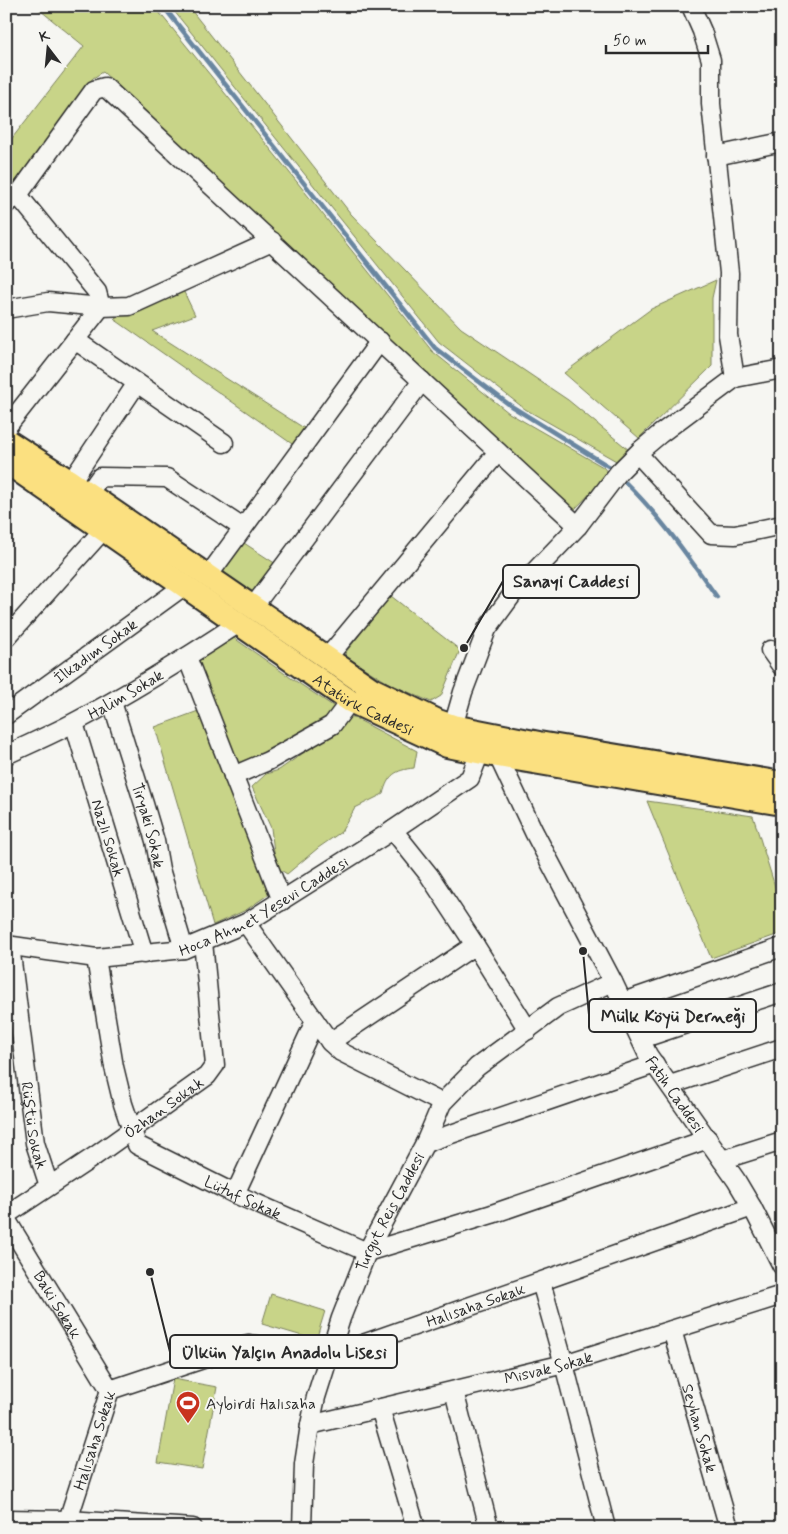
<svg xmlns="http://www.w3.org/2000/svg" width="788" height="1534" font-family="Mynerve,sans-serif">
<style>
.green{fill:#c8d488;stroke:#7a805a}
.lines{fill:none;stroke-linecap:round;stroke-linejoin:round}
.stream{stroke:#6986a0;stroke-width:4.5}
.minor-casing{stroke:#2b2b2b;stroke-width:21}
.major-casing{stroke:#2b2b2b;stroke-width:26}
.minor{stroke:#f6f6f2;stroke-width:18}
.major{stroke:#fbe080;stroke-width:22}
.labels{text-anchor:middle;stroke-width:4;stroke-linejoin:round;paint-order:stroke}
.street-label{font-size:16px;fill:#2b2b2b;stroke:#f6f6f2}
.poi-label{font-size:16px;fill:#2b2b2b;stroke:#f6f6f2;text-anchor:start}
.leader{fill:none;stroke:#2b2b2b;stroke-width:2}
.callout-dot{fill:#2b2b2b;stroke:#f6f6f2;stroke-width:2}
.callout{fill:#f6f6f2;stroke:#2b2b2b;stroke-width:2}
.callout-label{font-size:18px;text-anchor:middle;font-weight:bold;fill:#2b2b2b}
</style>
<rect width="100%" height="100%" fill="#f6f6f2"/>
<filter id="ink" filterUnits="userSpaceOnUse"><feTurbulence type="fractalNoise" baseFrequency=".02" numOctaves="2"/><feDisplacementMap in="SourceGraphic" scale="10" xChannelSelector="R" yChannelSelector="G"/><feConvolveMatrix kernelMatrix="1 2 1 2 8 2 1 2 1" color-interpolation-filters="sRGB"/></filter>
<g filter="url(#ink)">
<path class="green" d="M35,6H154L285,167L432,351L509,413L603,467L609,474L573,511L103,72L93,78L10,189L6,192V146L84,46Z
M170,6H188L351,214L461,328L568,400L629,450L618,462L525,409L439,342Z
M716,280L712,298V366L639,438L564,373L651,309Z
M182,288L195,315L152,331L307,430L295,446L114,319Z
M244,543L276,564L253,596L222,573Z
M391,596L460,650L441,696L431,702L390,684L346,657L345,653Z
M234,638L291,678L336,708L329,721L245,766L236,762L194,661Z
M201,710L272,892L246,910L213,925L155,727Z
M347,717H353L417,751L414,768C395,770 388,775 383,794L355,808L341,832L318,848L287,874L276,867L271,828L252,787L266,774L279,770L316,744L340,729Z
M647,801L753,816L782,909V933L711,958Z
M271,1294L325,1311L316,1340L262,1324Z
M173,1379L217,1387L202,1469L158,1462Z"/>
<g class="lines">
<path class="stream" d="M163,6L435,348L511,406L608,466
M626,483C661,517 689,558 717,597"/>
<defs>
<g id="minor">
<path d="M691,6L702,31L711,60V104L729,273L728,335L735,378"/>
<path d="M716,156L782,142"/>
<path d="M18,195L97,292L101,307"/>
<path d="M6,204L18,195L94,90L105,87L578,526"/>
<path d="M6,309L48,302L101,307L129,306L272,241"/>
<path d="M75,340L224,443"/>
<path d="M6,428L101,307"/>
<path d="M641,450L639,455L711,534L735,535L782,525"/>
<path d="M71,482L137,383"/>
<path d="M88,494L100,477L167,478L243,528"/>
<path d="M208,576L380,341"/>
<path d="M253,607L422,381"/>
<path d="M6,638L104,529"/>
<path d="M782,652L770,650L782,667"/>
<path d="M187,657L282,901"/>
<path d="M327,658L498,452"/>
<path id="s1" d="M112,702L144,804L155,841L160,869L184,949"/>
<path id="s2" d="M6,715L177,591L182,583"/>
<path id="s3" d="M74,723L144,954"/>
<path d="M450,737L463,692L487,629L512,595L578,526L619,472L641,450L660,434L735,378L782,369"/>
<path id="s4" d="M6,755C29,744 53,734 75,722C132,692 186,658 239,623"/>
<path id="s5" d="M498,756L534,832L613,982L648,1055L736,1180L752,1207L782,1266"/>
<path d="M233,776L268,761L332,725L350,701"/>
<path d="M246,923L330,1042L341,1052L442,1103"/>
<path id="s6" d="M6,945L96,958L184,949L246,923L393,830L470,778L480,752"/>
<path d="M475,945L528,1030"/>
<path id="s7" d="M10,946L35,1143L49,1186"/>
<path id="s8" d="M96,958L114,1067L123,1104L137,1145L235,1194L367,1252L492,1214L708,1139"/>
<path d="M623,1002L782,947"/>
<path d="M641,1039L782,992"/>
<path d="M330,1042L475,945L429,875L393,830"/>
<path d="M670,1085L782,1048"/>
<path d="M425,1143L655,1064"/>
<path d="M722,1160L782,1141"/>
<path d="M235,1194L315,1021"/>
<path id="s9" d="M6,1215L95,1156L207,1076L215,1065L203,942"/>
<path id="s10" d="M6,1219L110,1390"/>
<path d="M541,1282L564,1364L606,1528"/>
<path id="s11" d="M672,1330L729,1528"/>
<path d="M454,1391L489,1528"/>
<path d="M380,1408L416,1528"/>
<path id="s12" d="M310,1425L564,1364L782,1295"/>
<path d="M6,1519L68,1520L193,1528"/>
<path id="s13" d="M68,1520L110,1390L248,1344L329,1356L752,1207"/>
<path id="s14" d="M302,1528L304,1464L310,1425L316,1397L341,1318L367,1252L425,1143L442,1103L477,1067L558,1007L613,982"/>
</g>
<g id="major">
<path d="M6,440L71,482L372,689L438,721L453,726L539,743L782,783"/>
<path id="s15" d="M6,462L350,701L447,746L498,756L782,804"/>
</g>
</defs>
<use href="#minor" class="minor-casing"/>
<use href="#major" class="major-casing"/>
<use href="#minor" class="minor"/>
<use href="#major" class="major"/>
</g>
</g>
<defs>
<symbol id="stadium-pin" viewBox="-11 -11 22 30"><path d="M0 17L-7.5 6A9.5 9.5 0 1 1 7.5 6Z" fill="#c8321e" stroke="#f6f6f2"/><path d="M0-5a6.5 5 0 1 0 0 10a6.5 5 0 1 0 0-10ZM-3.5-1.8h7v3.6h-7Z" fill="#fff"/></symbol>
</defs>
<g fill-rule="evenodd">
<use href="#stadium-pin" x="174" y="1389" width="28" height="38"/>
</g>
<g class="labels">
<g class="street-label">
<text dy="6" stroke="none"><textPath href="#s2" startOffset="110">İlkadım Sokak</textPath></text>
<text dy="6" stroke="none"><textPath href="#s4" startOffset="134">Halim Sokak</textPath></text>
<text dy="6" stroke="none"><textPath href="#s15" startOffset="432">Atatürk Caddesi</textPath></text>
<text dy="6" stroke="none"><textPath href="#s1" startOffset="129">Tiryaki Sokak</textPath></text>
<text dy="6" stroke="none"><textPath href="#s3" startOffset="120">Nazlı Sokak</textPath></text>
<text dy="6" stroke="none"><textPath href="#s6" startOffset="270">Hoca Ahmet Yesevi Caddesi</textPath></text>
<text dy="6" stroke="none"><textPath href="#s5" startOffset="382">Fatih Caddesi</textPath></text>
<text dy="6" stroke="none"><textPath href="#s9" startOffset="191">Özhan Sokak</textPath></text>
<text dy="6" stroke="none"><textPath href="#s7" startOffset="181">Rüştü Sokak</textPath></text>
<text dy="6" stroke="none"><textPath href="#s8" startOffset="310">Lütuf Sokak</textPath></text>
<text dy="6" stroke="none"><textPath href="#s14" startOffset="332">Turgut Reis Caddesi</textPath></text>
<text dy="6" stroke="none"><textPath href="#s10" startOffset="100">Baki Sokak</textPath></text>
<text dy="6" stroke="none"><textPath href="#s13" startOffset="519">Halısaha Sokak</textPath></text>
<text dy="6" stroke="none"><textPath href="#s12" startOffset="245">Misvak Sokak</textPath></text>
<text dy="6" stroke="none"><textPath href="#s11" startOffset="102">Seyhan Sokak</textPath></text>
<text dy="6" stroke="none"><textPath href="#s13" startOffset="84">Halısaha Sokak</textPath></text>
</g>
<g class="poi-label">
<text x="206" y="1409">Aybirdi Halısaha</text>
</g>
</g>
<path class="leader" d="M464 648L503 581M583 951L589 1015M150 1272L170 1352"/>
<g class="callout-dot">
<circle cx="464" cy="648" r="5"/>
<circle cx="583" cy="951" r="5"/>
<circle cx="150" cy="1272" r="5"/>
</g>
<g class="callout">
<rect x="503" y="565" width="136" height="33" rx="5"/>
<rect x="589" y="999" width="167" height="33" rx="5"/>
<rect x="170" y="1335" width="227" height="33" rx="5"/>
</g>
<g class="callout-label">
<text x="571" y="587">Sanayi Caddesi</text>
<text x="673" y="1022">Mülk Köyü Derneği</text>
<text x="284" y="1358">Ülkün Yalçın Anadolu Lisesi</text>
</g>
<rect width="788" height="1534" fill="none" stroke="#f6f6f2" stroke-width="25"/>
<rect x="12" y="12" width="763" height="1509" fill="none" stroke="#2b2b2b" stroke-width="2" filter="url(#ink)"/>
<g transform="translate(48 48) rotate(344)" stroke="#f6f6f2" stroke-width="4" paint-order="stroke">
<path d="M0-4L9 19L0 12L-9 19Z" fill="#2b2b2b"/>
<text y="-8" font-size="14" font-weight="bold" text-anchor="middle" fill="#2b2b2b">K</text>
</g>
<path d="M606 45v8h102v-8" fill="none" stroke="#2b2b2b" stroke-width="2.5"/>
<text x="613" y="45" font-size="15" fill="#2b2b2b" stroke="#f6f6f2" stroke-width="4" paint-order="stroke">50 m</text>
</svg>
